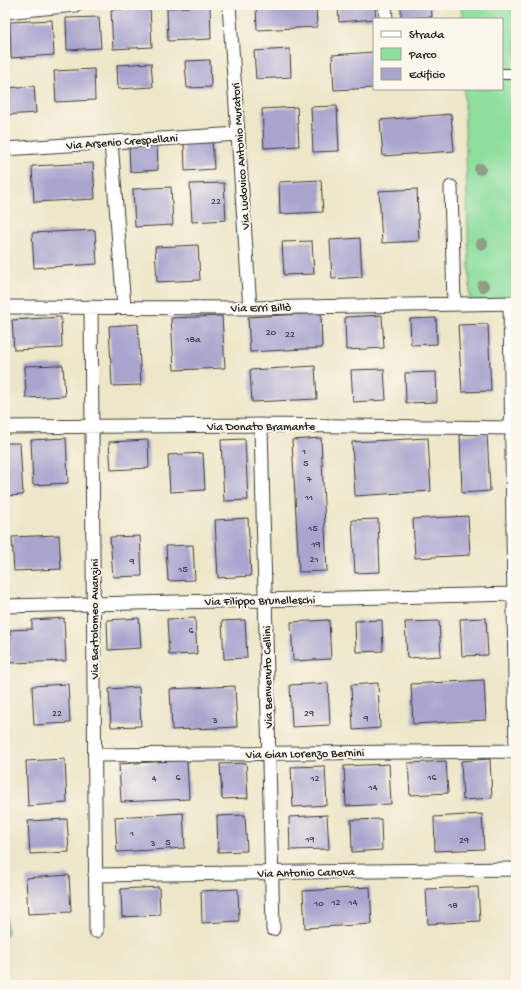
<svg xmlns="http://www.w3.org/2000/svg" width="521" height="990" font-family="'Gochi Hand',sans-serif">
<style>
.park{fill:#8ede9e;stroke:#557d5d}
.building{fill:#a9a4ce}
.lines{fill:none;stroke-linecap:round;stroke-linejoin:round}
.pedestrian-casing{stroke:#3b3a36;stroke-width:12}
.minor-casing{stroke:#3b3a36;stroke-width:15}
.pedestrian{stroke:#fff;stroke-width:10}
.minor{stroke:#fff;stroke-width:13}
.tree{fill:#909c83}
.labels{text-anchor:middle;stroke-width:4;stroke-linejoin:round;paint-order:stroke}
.number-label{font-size:10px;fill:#3f3e48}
.street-label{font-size:12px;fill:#1c1c1c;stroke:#fbf7ec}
</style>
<rect width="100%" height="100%" fill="#fbf7ec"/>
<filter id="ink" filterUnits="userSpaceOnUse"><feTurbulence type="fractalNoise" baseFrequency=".025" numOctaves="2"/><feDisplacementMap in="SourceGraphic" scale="8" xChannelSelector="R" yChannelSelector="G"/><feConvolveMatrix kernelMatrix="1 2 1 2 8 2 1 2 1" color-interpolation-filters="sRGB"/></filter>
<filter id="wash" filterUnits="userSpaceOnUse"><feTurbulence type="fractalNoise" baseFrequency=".012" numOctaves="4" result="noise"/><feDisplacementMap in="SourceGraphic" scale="16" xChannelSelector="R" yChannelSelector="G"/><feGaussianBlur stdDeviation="0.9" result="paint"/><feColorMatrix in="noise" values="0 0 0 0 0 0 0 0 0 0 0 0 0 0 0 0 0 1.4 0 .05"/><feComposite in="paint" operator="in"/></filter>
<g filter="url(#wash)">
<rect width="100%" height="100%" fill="#ede6c8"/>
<path class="park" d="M461,5H516V301L470,303L464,89H502V19H462Z
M5,765L7,936H5Z"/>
<g id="blocks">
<path class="building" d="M256,5H316L317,27L257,30Z
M338,5H375L376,19L339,22Z
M401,5H431L432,17L401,18Z
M210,6L211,39L168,41L167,8Z
M150,8L152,47L113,49L111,10Z
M99,17L101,48L67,50L66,18Z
M52,20L54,55L11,58L10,22Z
M290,49L291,77L256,79L254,51Z
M374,52V88L334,90L332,55Z
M210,60L211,87L187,88L185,61Z
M151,63L153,87L118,89L117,65Z
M94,69L95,100L56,102L54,71Z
M34,86L36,113L5,115V88Z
M337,106L339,151L313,152L311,107Z
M297,107L299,146L264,148L262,109Z
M451,114L454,151L383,156L380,120Z
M212,139L214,169L185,171L184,140Z
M157,142L158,170L130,172L129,143Z
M93,163L95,199L34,202L32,166Z
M321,180L323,212L280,214L279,182Z
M224,183L226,220L192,222L190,184Z
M171,187L173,225L135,227L133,189Z
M417,189L419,241L382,243L379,191Z
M95,230L97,264L34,268L32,233Z
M360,238L362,277L332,279L330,240Z
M312,241L314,274L284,275L282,242Z
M198,245L200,280L157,282L155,247Z
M513,270H516V280H514Z
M321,313L322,348L250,352L248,317Z
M382,315L384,348L346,350L345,317Z
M222,316L225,368L174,370L171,318Z
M61,317L62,348L14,350L12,320Z
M436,318L437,344L411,345L410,319Z
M138,324L141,385L112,386L109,326Z
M488,324L491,391L462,392L458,325Z
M63,365L65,396L26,398L25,366Z
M315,366L317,399L252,402L250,370Z
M384,369L386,400L353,402L351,370Z
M436,372L437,402L406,403L405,373Z
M487,433L490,491L462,493L460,435Z
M66,438L68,483L33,485L31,440Z
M321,438L327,571L299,572L292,440Z
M428,438L431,491L355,496L352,442Z
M245,439L248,500L224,501L221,440Z
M148,440L149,468L111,470L109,442Z
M5,443H20L23,495L5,496Z
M203,453L205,490L170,492L168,455Z
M468,516L470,555L415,558L413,519Z
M248,518L251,576L218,578L215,520Z
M378,519L380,572L355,573L352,520Z
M59,535L61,569L14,571L12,537Z
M140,536L142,576L113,577L110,537Z
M193,545L195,580L168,581L166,546Z
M64,618L66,661L11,663L10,630L32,629V620Z
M139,618L141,648L108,650L107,620Z
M195,618L197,654L169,655L167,619Z
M486,618L488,655L462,656L460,619Z
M245,620L247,658L224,659L222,621Z
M329,620L331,659L293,661L291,622Z
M382,620L383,651L356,652L355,621Z
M439,621L441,656L407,658L405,622Z
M484,680L486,720L413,724L411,684Z
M328,683L330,725L292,727L290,685Z
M378,683L380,728L353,730L351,685Z
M68,684L70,723L34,725L32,686Z
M235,686L237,727L172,730L170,689Z
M139,687L141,726L111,727L109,689Z
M65,759L67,803L28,806L26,761Z
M490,759L492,798L463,800L461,761Z
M187,760L189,799L121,802L119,764Z
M446,761L448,793L410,795L408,763Z
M246,763L248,798L222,799L220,764Z
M389,764L391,804L346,806L344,766Z
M325,766L327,805L293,807L291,767Z
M183,813L185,848L117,852L115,817Z
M482,814L484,849L435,851L434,817Z
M245,815L247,851L218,852L217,816Z
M327,815L329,849L290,850L289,817Z
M67,819L69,852L30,854L28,821Z
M381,819L382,850L352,852L351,820Z
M69,875L71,912L28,914L26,878Z
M159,887L160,915L122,917L121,889Z
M370,887L372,924L305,928L303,891Z
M478,887L480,921L428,924L426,889Z
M238,889L239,921L202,923L201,891Z"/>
</g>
</g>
<g filter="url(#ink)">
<use href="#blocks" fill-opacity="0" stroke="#3b3a36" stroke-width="1"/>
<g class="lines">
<defs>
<path id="pedestrian" d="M502,74H516"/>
<path id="minor" d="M229,5L250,308
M385,5L386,19
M5,12L75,5
M111,142L124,307
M5,149L238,134
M451,187L454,304
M510,303L516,754
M5,307L250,308L516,303
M91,307L96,931
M261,425L273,929
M5,427L261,425L516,428
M5,606L516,594
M95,755L516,751
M95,875L516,869"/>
</defs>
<use href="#pedestrian" class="pedestrian-casing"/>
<use href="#minor" class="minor-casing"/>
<use href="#pedestrian" class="pedestrian"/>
<use href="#minor" class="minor"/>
</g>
<g class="tree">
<circle cx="480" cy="169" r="6"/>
<circle cx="482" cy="244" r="6"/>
<circle cx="483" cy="286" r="6"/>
</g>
</g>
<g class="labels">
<g class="number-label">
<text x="216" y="204">22</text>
<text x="271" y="335">20</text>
<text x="290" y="337">22</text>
<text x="193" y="342">18a</text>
<text x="304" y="454">1</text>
<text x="306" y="466">5</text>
<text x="309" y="482">7</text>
<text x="309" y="500">11</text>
<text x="313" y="531">15</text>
<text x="316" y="547">19</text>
<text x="314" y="562">21</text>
<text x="132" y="564">9</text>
<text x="183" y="572">15</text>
<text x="191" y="633">6</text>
<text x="57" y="716">22</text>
<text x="309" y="716">29</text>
<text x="366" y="721">9</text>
<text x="215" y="723">3</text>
<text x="178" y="780">6</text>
<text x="432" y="780">16</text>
<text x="154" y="781">4</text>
<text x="315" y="781">12</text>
<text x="373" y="790">14</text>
<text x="132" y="836">1</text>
<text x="310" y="842">19</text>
<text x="464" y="843">29</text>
<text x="168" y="845">5</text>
<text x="153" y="846">3</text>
<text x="336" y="905">12</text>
<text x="353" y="905">14</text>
<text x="319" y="906">10</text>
<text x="453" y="908">18</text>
</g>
<g class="street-label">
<text transform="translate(122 141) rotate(-4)" y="4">Via Arsenio Crespellani</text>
<text transform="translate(240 156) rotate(-94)" y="4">Via Ludovico Antonio Muratori</text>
<text transform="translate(261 307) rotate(-1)" y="4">Via Erri Billò</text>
<text x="261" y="430">Via Donato Bramante</text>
<text transform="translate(260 600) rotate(-1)" y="4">Via Filippo Brunelleschi</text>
<text transform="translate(94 619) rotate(-90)" y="4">Via Bartolomeo Avanzini</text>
<text transform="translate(267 677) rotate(-91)" y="4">Via Benvenuto Cellini</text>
<text transform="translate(305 753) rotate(-1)" y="4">Via Gian Lorenzo Bernini</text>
<text transform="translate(306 872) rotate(-1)" y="4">Via Antonio Canova</text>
</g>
</g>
<rect width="521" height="990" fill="none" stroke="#fbf7ec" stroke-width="20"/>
<rect x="373" y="18" width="130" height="72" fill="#fbf7ec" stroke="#a29f99"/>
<rect x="381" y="31" width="20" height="6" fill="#ffffff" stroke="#a29f99"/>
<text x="409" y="38" font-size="12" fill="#1c1c1c">Strada</text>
<rect x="381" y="48" width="20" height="12" fill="#8ede9e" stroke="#a29f99"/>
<text x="409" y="58" font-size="12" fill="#1c1c1c">Parco</text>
<rect x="381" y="68" width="20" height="12" fill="#a9a4ce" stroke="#a29f99"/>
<text x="409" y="78" font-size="12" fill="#1c1c1c">Edificio</text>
</svg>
